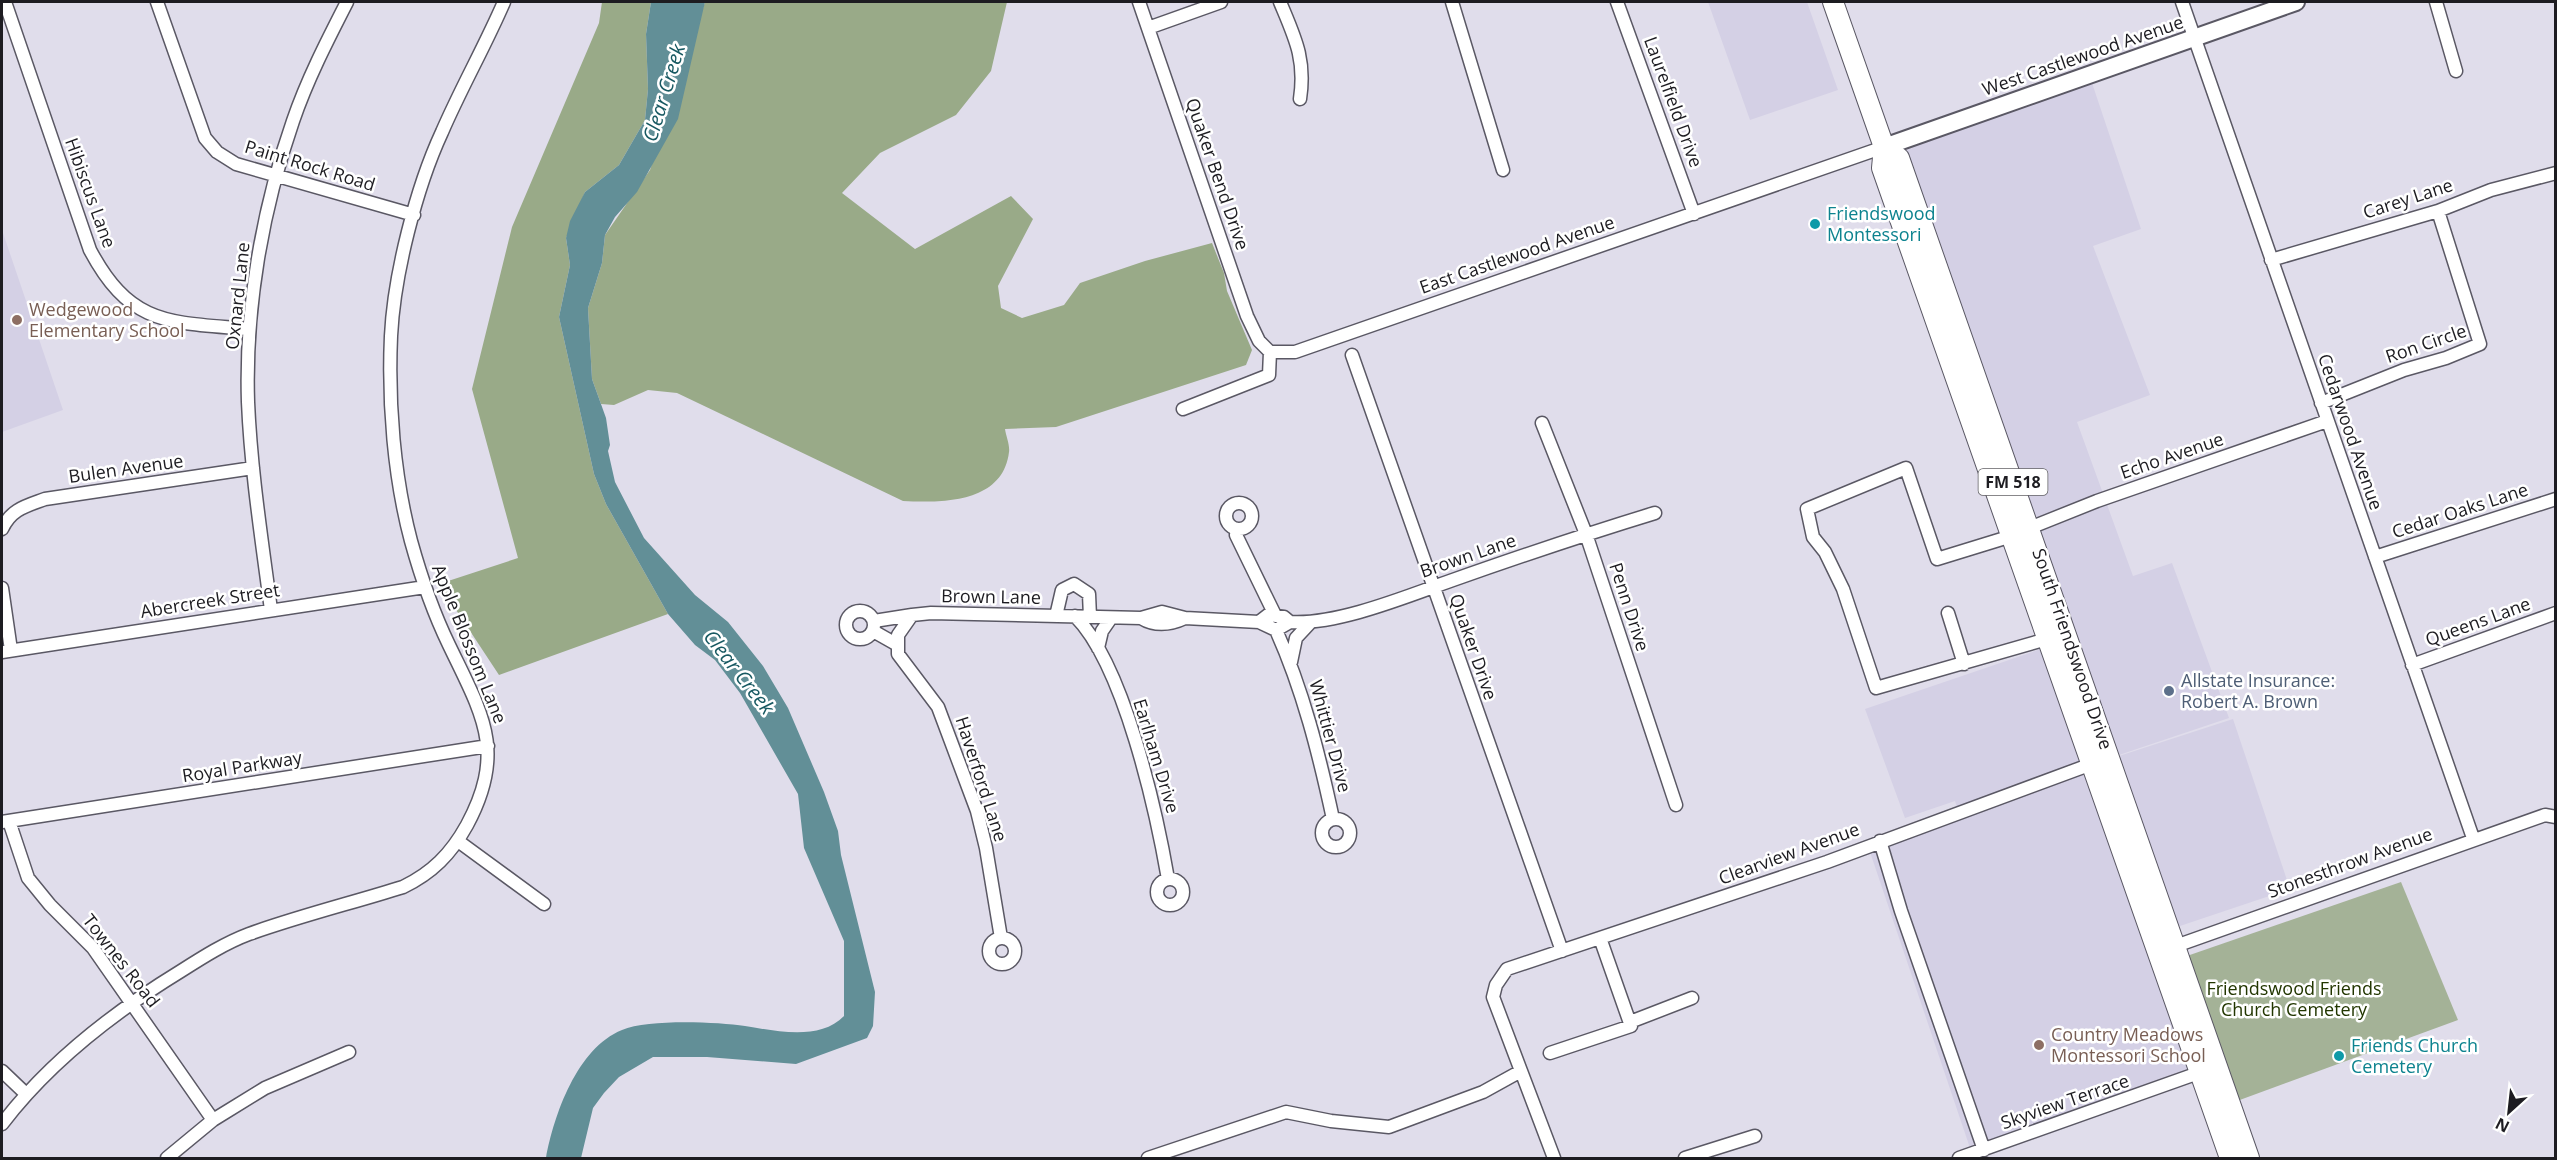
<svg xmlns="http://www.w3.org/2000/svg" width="2557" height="1160" font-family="'Open Sans',sans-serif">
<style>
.built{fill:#d4d0e5}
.green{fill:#a4b297}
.forest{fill:#9a8}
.water{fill:#628f97}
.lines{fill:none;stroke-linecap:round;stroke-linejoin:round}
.street-casing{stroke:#5a5864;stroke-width:15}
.secondary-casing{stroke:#5a5864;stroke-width:20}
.primary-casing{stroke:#5a5864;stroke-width:22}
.street{stroke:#fff;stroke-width:12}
.secondary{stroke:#fff;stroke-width:16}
.primary{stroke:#fff;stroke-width:20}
.culture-dot{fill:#0f9aa8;stroke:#fff;stroke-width:2}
.education-dot{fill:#8d6e63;stroke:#fff;stroke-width:2}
.service-dot{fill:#5c6f8a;stroke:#fff;stroke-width:2}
.labels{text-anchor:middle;stroke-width:5;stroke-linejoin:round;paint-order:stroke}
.shield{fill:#fff;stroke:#616064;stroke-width:1.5}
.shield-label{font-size:16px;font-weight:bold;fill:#1d1c21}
.street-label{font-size:18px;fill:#1d1c21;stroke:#fff}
.culture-label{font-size:18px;fill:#0d838f;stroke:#fff;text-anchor:start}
.education-label{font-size:18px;fill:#785e54;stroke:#fff;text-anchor:start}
.service-label{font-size:18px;fill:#4e5e75;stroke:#fff;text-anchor:start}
.park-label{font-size:18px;fill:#223600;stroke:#fff}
.water-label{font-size:20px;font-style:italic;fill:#185962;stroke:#fff}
</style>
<rect width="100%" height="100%" fill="#e0ddeb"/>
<path class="built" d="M1708,2H1807L1838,90L1750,120Z
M2091,80L2141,229L2093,246L2150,395L2077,422L2133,576L2172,563L2229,718L2119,755L2089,682L1903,154L1908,147Z
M2,230L63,410L2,432Z
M2044,648L2192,1069L1970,1148L1870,852L1961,819L1955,801L1905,818L1865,709Z
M2233,719L2290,889L2177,927L2119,756Z"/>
<path class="green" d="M2401,882L2458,1020L2237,1101L2184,957Z"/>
<path class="forest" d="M602,2H651L646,34L648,89L645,120L619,165L585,192L566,238L570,265L559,317L594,474L606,504L668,614L499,675L439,584L518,558L472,389L512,227L599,23Z
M705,2H1007L991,71L956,115L880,153L842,193L915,249L1011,196L1033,219L998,286L1001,308L1022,318L1064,305L1080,283L1145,261L1212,243L1224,273L1227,291L1252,350L1246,365L1056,427L1005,429C1006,436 1010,445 1009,452C1003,503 943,503 903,501L677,393L648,390L614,405L601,404L592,379L588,308L602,263L605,235L650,170Z"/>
<path class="water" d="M651,2H705L678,119L637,192L615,217L605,235L602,263L588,308L592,379L606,418L610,445L608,451L615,482L644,538L695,595L728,622L763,666L788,708L824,792L838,831L841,855L875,992L873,1026L867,1038L796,1064L707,1057H653L619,1077L604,1093L593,1108L581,1158H546C554,1115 577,1048 622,1030C648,1019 716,1022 745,1026C776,1031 820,1041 844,1016V941L804,848L798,794L740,693L715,660L695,645L668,614L606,504L594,474L559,317L570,265L566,238L570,221L585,192L619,165L645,120L648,89L646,34Z"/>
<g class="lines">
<defs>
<path id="street" d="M5,2L90,250C131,327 170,322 249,329
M157,2L205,138L217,152L236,164L414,215
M1139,2L1247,316L1259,341L1270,352
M1280,2C1295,38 1306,59 1300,99
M1452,2L1503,170
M1617,2L1694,214
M2182,2L2473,838
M2436,2L2456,71
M1148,28L1221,2
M2271,260L2438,211L2491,190L2556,173
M1270,352H1295L1884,147
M1352,355L1562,951
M2321,403L2404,370L2446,358L2480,344L2438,211
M1183,409L1269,375L1270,352
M1542,423L1586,534L1676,805
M1226 516a13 13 0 1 1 26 0a13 13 0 1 1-26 0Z
M2,529C11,509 26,506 45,499L253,468
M1237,530L1236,535L1275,615
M2375,557L2556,499
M2,588L11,650
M271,610C262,541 251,472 248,402C245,309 262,210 293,121C307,80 327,41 347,2
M846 625a14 14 0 1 1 28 0a14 14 0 1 1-28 0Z
M1948,613L1964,664
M1056,616L1062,590L1074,584L1089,594L1090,617
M1075,616C1124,665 1156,810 1168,879
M1141,618C1156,627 1170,625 1185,618
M874,621L912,615
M1290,622C1337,625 1405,597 1450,581C1518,557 1586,534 1655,513
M1276,630C1303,690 1319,754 1333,819
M873,631L896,644
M2047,639L1876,688L1843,589L1825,552L1813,537L1807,509L1906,468L1937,559L2002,539L2097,501L2327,421
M1098,648L1102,631L1111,618
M2,652L425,587
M1291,662L1296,638L1310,623
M2412,665L2556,613
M1322 833a14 14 0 1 1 28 0a14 14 0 1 1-28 0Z
M9,821L28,878L50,905L93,948L213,1120
M2,822L488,746
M458,841L544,904
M1880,841L1901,911L1984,1150
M1157 892a13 13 0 1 1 26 0a13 13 0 1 1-26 0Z
M989 951a13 13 0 1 1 26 0a13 13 0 1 1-26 0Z
M1001,938L986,848L977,811L938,707L898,654V635L912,615L931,613L1141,618L1162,612L1185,618L1259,622L1276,630L1290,622L1284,617L1268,615L1259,622
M2170,948L2545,815L2556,817
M1630,1022L1692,998
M1550,1053L1631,1026L1600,938
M2,1071L25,1093
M2,1124C50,1061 114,1012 181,971C203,957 225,943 249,934C299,916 352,903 403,887C432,873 451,854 467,825C507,751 482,714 449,645C433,612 421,577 411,541C394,477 388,403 391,336C394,275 416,188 442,132C461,88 485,46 504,2
M167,1158L213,1120L265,1088L349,1052
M1148,1158L1286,1112L1331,1121L1389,1127L1483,1092L1521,1071
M1554,1158L1493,997L1496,985L1507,969L1827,862L2097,762
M1685,1158L1755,1136
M1959,1158L2204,1071"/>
<path id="secondary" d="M1884,147L2296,2"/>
<path id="primary" d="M1833,2L1884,147L1882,168L2230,1158
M1884,147L1899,158L2249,1158"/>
</defs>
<use href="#street" class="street-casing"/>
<use href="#secondary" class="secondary-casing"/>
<use href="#primary" class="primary-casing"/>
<use href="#street" class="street"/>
<use href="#secondary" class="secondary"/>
<use href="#primary" class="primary"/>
</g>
<g class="culture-dot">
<circle cx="1815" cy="224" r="6"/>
<circle cx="2339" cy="1056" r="6"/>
</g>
<g class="education-dot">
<circle cx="17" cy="320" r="6"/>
<circle cx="2039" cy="1045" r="6"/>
</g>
<circle class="service-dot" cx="2169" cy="691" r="6"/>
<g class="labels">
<rect class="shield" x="1978.5" y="469" width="69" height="26" rx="4.5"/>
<g class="shield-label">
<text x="2013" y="488">FM 518</text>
</g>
<g class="street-label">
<text transform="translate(2083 56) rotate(-19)" y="6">West Castlewood Avenue</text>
<text transform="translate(1673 102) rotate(70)" y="6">Laurelfield Drive</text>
<text transform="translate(310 166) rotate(17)" y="6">Paint Rock Road</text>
<text transform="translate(1217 174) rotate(71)" y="6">Quaker Bend Drive</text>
<text transform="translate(90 193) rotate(70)" y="6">Hibiscus Lane</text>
<text transform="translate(2408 199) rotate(-18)" y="6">Carey Lane</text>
<text transform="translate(1517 255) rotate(-19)" y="6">East Castlewood Avenue</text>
<text transform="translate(238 296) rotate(-84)" y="6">Oxnard Lane</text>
<text transform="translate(2426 344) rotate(-19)" y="6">Ron Circle</text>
<text transform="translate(2350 432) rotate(71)" y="6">Cedarwood Avenue</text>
<text transform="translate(2172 456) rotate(-19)" y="6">Echo Avenue</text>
<text transform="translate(126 469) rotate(-8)" y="6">Bulen Avenue</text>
<text transform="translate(2460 511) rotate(-18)" y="6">Cedar Oaks Lane</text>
<text transform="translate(1468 556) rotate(-19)" y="6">Brown Lane</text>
<text transform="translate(991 597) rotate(1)" y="6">Brown Lane</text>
<text transform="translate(210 601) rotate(-9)" y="6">Abercreek Street</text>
<text transform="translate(1629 607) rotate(72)" y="6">Penn Drive</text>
<text transform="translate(2478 622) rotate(-20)" y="6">Queens Lane</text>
<text transform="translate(469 644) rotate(68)" y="6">Apple Blossom Lane</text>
<text transform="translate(1473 647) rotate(71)" y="6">Quaker Drive</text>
<text transform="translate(2072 649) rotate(71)" y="6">South Friendswood Drive</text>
<text transform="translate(1330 736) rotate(75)" y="6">Whittier Drive</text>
<text transform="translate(1156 756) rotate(73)" y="6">Earlham Drive</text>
<text transform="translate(242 767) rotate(-9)" y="6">Royal Parkway</text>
<text transform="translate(981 779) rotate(72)" y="6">Haverford Lane</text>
<text transform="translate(1789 854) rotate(-20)" y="6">Clearview Avenue</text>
<text transform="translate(2350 863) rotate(-20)" y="6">Stonesthrow Avenue</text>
<text transform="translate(121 961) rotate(52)" y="6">Townes Road</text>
<text transform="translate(2065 1102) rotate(-19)" y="6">Skyview Terrace</text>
</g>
<g class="culture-label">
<text x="1827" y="220">Friendswood<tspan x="1827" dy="21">Montessori</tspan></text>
<text x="2351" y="1052">Friends Church<tspan x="2351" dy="21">Cemetery</tspan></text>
</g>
<g class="education-label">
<text x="29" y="316">Wedgewood<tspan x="29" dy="21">Elementary School</tspan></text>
<text x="2051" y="1041">Country Meadows<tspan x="2051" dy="21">Montessori School</tspan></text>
</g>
<g class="service-label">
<text x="2181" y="687">Allstate Insurance:<tspan x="2181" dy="21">Robert A. Brown</tspan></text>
</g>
<g class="park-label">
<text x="2294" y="995">Friendswood Friends<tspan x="2294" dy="21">Church Cemetery</tspan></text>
</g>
<g class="water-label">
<text transform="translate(664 93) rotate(-73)" y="7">Clear Creek</text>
<text transform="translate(739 672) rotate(52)" y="7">Clear Creek</text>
</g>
</g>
<rect width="2557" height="1160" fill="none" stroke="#1d1c21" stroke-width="6"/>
<g transform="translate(2509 1112) rotate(207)" stroke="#ffffff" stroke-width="4.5" paint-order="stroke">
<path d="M0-4.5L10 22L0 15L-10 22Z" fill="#1d1c21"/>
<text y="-9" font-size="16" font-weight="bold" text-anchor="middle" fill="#1d1c21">N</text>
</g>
</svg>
